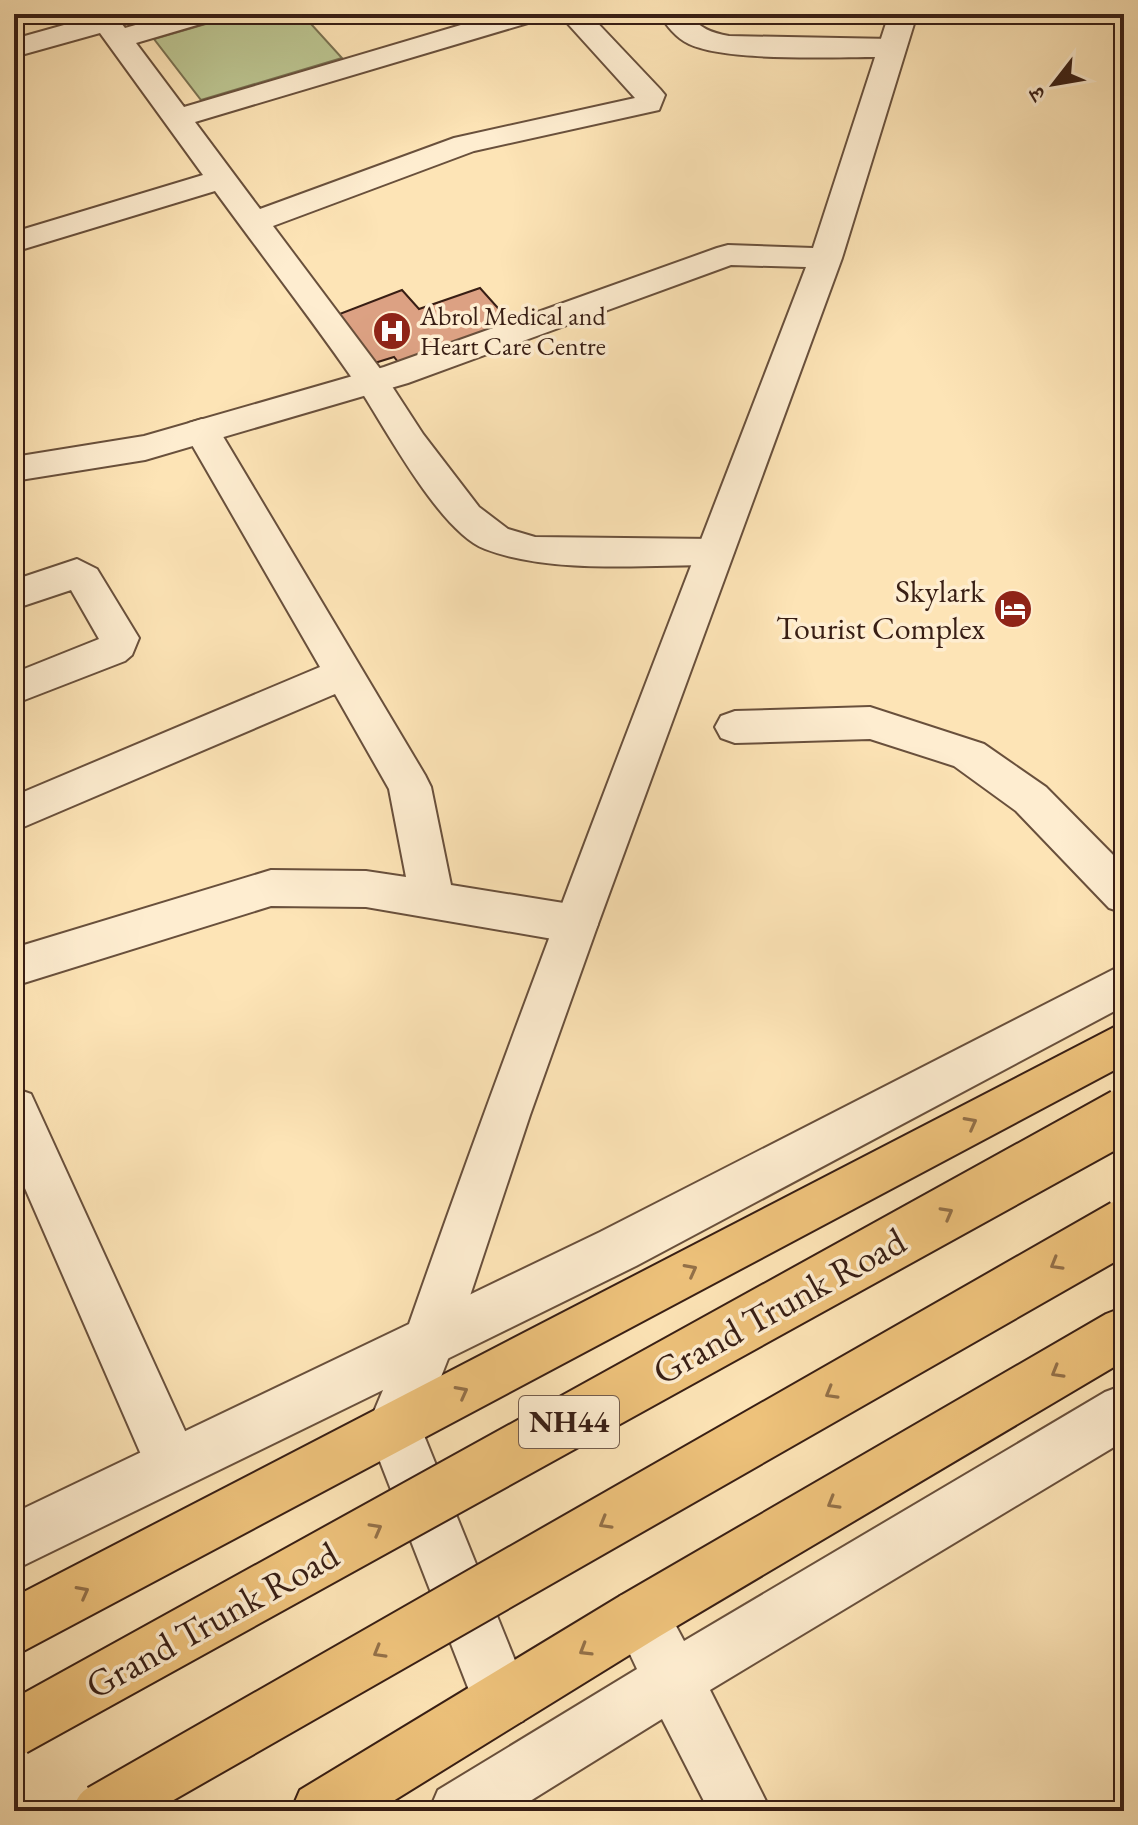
<svg xmlns="http://www.w3.org/2000/svg" width="1138" height="1825" font-family="'EB Garamond','Noto Serif Devanagari',serif">
<style>
.green{fill:#bcc591;stroke:#7a7252;stroke-width:2}
.building{fill:#dca183;stroke:#381e14;stroke-width:2}
.lines{fill:none;stroke-linecap:round;stroke-linejoin:round}
.minor-casing{stroke:#69503c;stroke-width:4}
.tertiary-casing{stroke:#69503c;stroke-width:4}
.trunk-casing{stroke:#381e14;stroke-width:4}
.minor{fill:#feedd0;fill-rule:evenodd}
.tertiary{fill:#feedd0;fill-rule:evenodd}
.trunk{fill:#eec27b;fill-rule:evenodd}
.motorway-bridge-casing{stroke:#381e14;stroke-width:57;stroke-linecap:butt}
.motorway-bridge{stroke:#eec27b;stroke-width:53}
.oneway{stroke:#937048}
.labels{text-anchor:middle;stroke-width:7;stroke-linejoin:round;paint-order:stroke}
.far-poi-label{font-size:26px;fill:#381e14;stroke:#feedd0;text-anchor:start}
.shield{fill:#feedd0;stroke:#735c4c;stroke-width:2}
.shield-label{font-size:30px;font-weight:bold;fill:#381e14}
.poi-label{font-size:32px;fill:#381e14;stroke:#feedd0;text-anchor:end}
.near-street-label{font-size:38px;fill:#381e14;stroke:#feedd0}
</style>
<rect width="100%" height="100%" fill="#fde4b6"/>
<filter id="stains"><feTurbulence type="fractalNoise" baseFrequency=".0025" numOctaves="4"/><feColorMatrix values="0 0 0 0 .2 0 0 0 0 .09 0 0 0 0 .02 0 0 0 .5 -.17"/></filter>
<radialGradient id="worn" r=".72"><stop offset=".6" stop-color="#630" stop-opacity="0"/><stop offset="1" stop-color="#630" stop-opacity=".3"/></radialGradient>
<path class="green" d="M240,14H302L342,58L201,100L154,39Z"/>
<path class="building" d="M480,288L514,326L402,367L394,357L365,366L337,315L402,290L419,309Z"/>
<g class="lines">
<defs>
<path id="minor" d="M86,14H114L125,28L174,14H218L214,20L136,43L184,107L498,14H542L538,20L195,122L260,209L454,138L635,98L559,14H589L660,89L665,95L659,110L474,151L273,226L384,374L423,434L479,507L508,529L535,537L715,539L728,542L734,552L728,562L715,565C645,565 551,574 485,549C440,532 386,429 359,388C313,321 263,257 215,191L14,252V232L203,175L100,33L14,57V39L89,18Z
M659,14H688C700,28 711,33 729,36L892,39L902,42L906,48L902,54L892,57C843,56 730,63 689,44C676,38 667,26 659,14Z
M202,419L215,423L425,775L431,787L451,885L576,905L592,911L598,924L592,937L576,943L366,907L271,906L14,986V948L271,870L366,871L406,877L389,789L335,694L14,831V796L320,667L184,431L189,423Z
M77,559L97,569L139,638L132,655L125,661L14,704V673L99,639L71,590L14,609V580Z
M870,707L984,744L1046,787L1124,866V913L1109,908L1016,811L954,766L870,739L735,743L721,738L715,727L721,716L735,711Z
M1124,964V1006L636,1266L447,1359L429,1366L411,1359L403,1341L411,1323L600,1232Z
M14,1088L31,1094L191,1444L199,1463L191,1482L172,1490L153,1482L14,1163Z
M1124,1385V1441L710,1690L771,1811H709L662,1719L514,1811H429L438,1790L637,1669L612,1616L620,1596L640,1588L660,1596L684,1641L1105,1392Z"/>
<path id="tertiary" d="M889,14H917L842,258L598,924L530,1115L455,1341L421,1428L531,1700L523,1721L502,1729L481,1721L367,1428L383,1390L14,1570V1513L409,1324C533,969 671,619 806,267L731,265L408,383L145,460L14,481V457L144,436L384,367L717,248L728,245L813,248Z"/>
<path id="trunk" d="M1124,1022V1065L14,1656V1597Z
M1124,1307V1361L660,1636L377,1811H291L300,1790L620,1596L1106,1314Z"/>
</defs>
<use href="#minor" class="minor-casing"/>
<use href="#tertiary" class="tertiary-casing"/>
<use href="#trunk" class="trunk-casing"/>
<use href="#minor" class="minor"/>
<use href="#tertiary" class="tertiary"/>
<use href="#trunk" class="trunk"/>
<defs>
<path id="motorway-bridge" d="M14,1729L1124,1115
M101,1811L1124,1226"/>
</defs>
<use href="#motorway-bridge" class="motorway-bridge-casing"/>
<use href="#motorway-bridge" class="motorway-bridge"/>
</g>
<defs><path id="oneway-chevron" d="M-2-3.5L2.5 0L-2 3.5" fill="none" stroke-width="1.6" stroke-linecap="round" stroke-linejoin="round" transform="scale(2)"/></defs>
<g class="oneway">
<use href="#oneway-chevron" transform="translate(971 1123) rotate(-28)"/>
<use href="#oneway-chevron" transform="translate(947 1213) rotate(-29)"/>
<use href="#oneway-chevron" transform="translate(1056 1264) rotate(150)"/>
<use href="#oneway-chevron" transform="translate(691 1270) rotate(-28)"/>
<use href="#oneway-chevron" transform="translate(1057 1372) rotate(150)"/>
<use href="#oneway-chevron" transform="translate(462 1392) rotate(-28)"/>
<use href="#oneway-chevron" transform="translate(831 1393) rotate(150)"/>
<use href="#oneway-chevron" transform="translate(833 1503) rotate(150)"/>
<use href="#oneway-chevron" transform="translate(605 1523) rotate(150)"/>
<use href="#oneway-chevron" transform="translate(376 1529) rotate(-29)"/>
<use href="#oneway-chevron" transform="translate(83 1592) rotate(-28)"/>
<use href="#oneway-chevron" transform="translate(585 1650) rotate(149)"/>
<use href="#oneway-chevron" transform="translate(379 1652) rotate(150)"/>
</g>
<defs>
<symbol id="hospital-disc" viewBox="-11 -11 22 22"><circle r="9.5" fill="#8f2418" stroke="#feedd0"/><path d="M-5-5h3v3.5h4V-5h3V5h-3V1.5h-4V5h-3Z" fill="#fff"/></symbol>
<symbol id="hotel-disc" viewBox="-11 -11 22 22"><circle r="9.5" fill="#8f2418" stroke="#feedd0"/><path d="M-6-4.5h1.5V1H6V5H4.5V3h-9V5H-6ZM-4 0a1.8 1.8 0 1 1 3.6 0ZM.5 0V-2.5h3Q6-2.5 6 0Z" fill="#fff"/></symbol>
</defs>
<g fill-rule="evenodd">
<use href="#hospital-disc" x="370" y="309" width="44" height="44"/>
<use href="#hotel-disc" x="991" y="587" width="44" height="44"/>
</g>
<g class="labels">
<g class="far-poi-label">
<text x="420" y="325">Abrol Medical and<tspan x="420" dy="30">Heart Care Centre</tspan></text>
</g>
<rect class="shield" x="519" y="1396" width="100" height="52" rx="6"/>
<g class="shield-label">
<text x="569" y="1432">NH44</text>
</g>
<g class="poi-label">
<text x="985" y="602">Skylark<tspan x="985" dy="37">Tourist Complex</tspan></text>
</g>
<g class="near-street-label">
<text transform="translate(779 1306) rotate(-29)" y="13">Grand Trunk Road</text>
<text transform="translate(212 1620) rotate(-29)" y="13">Grand Trunk Road</text>
</g>
</g>
<rect width="1138" height="1825" fill="none" stroke="#fde4b6" stroke-width="48"/>
<rect x="16" y="16" width="1106" height="1793" fill="none" stroke="#381e14" stroke-width="4"/>
<rect x="24" y="24" width="1090" height="1777" fill="none" stroke="#381e14" stroke-width="2"/>
<g transform="translate(1054 84) rotate(239)" stroke="#feedd0" stroke-width="6" paint-order="stroke">
<path d="M0-6L14 30L0 20L-14 30Z" fill="#381e14"/>
<text y="-12" font-size="22" font-weight="bold" text-anchor="middle" fill="#381e14">उ</text>
</g>
<rect width="100%" height="100%" filter="url(#stains)"/>
<rect width="100%" height="100%" fill="url(#worn)"/>
</svg>
